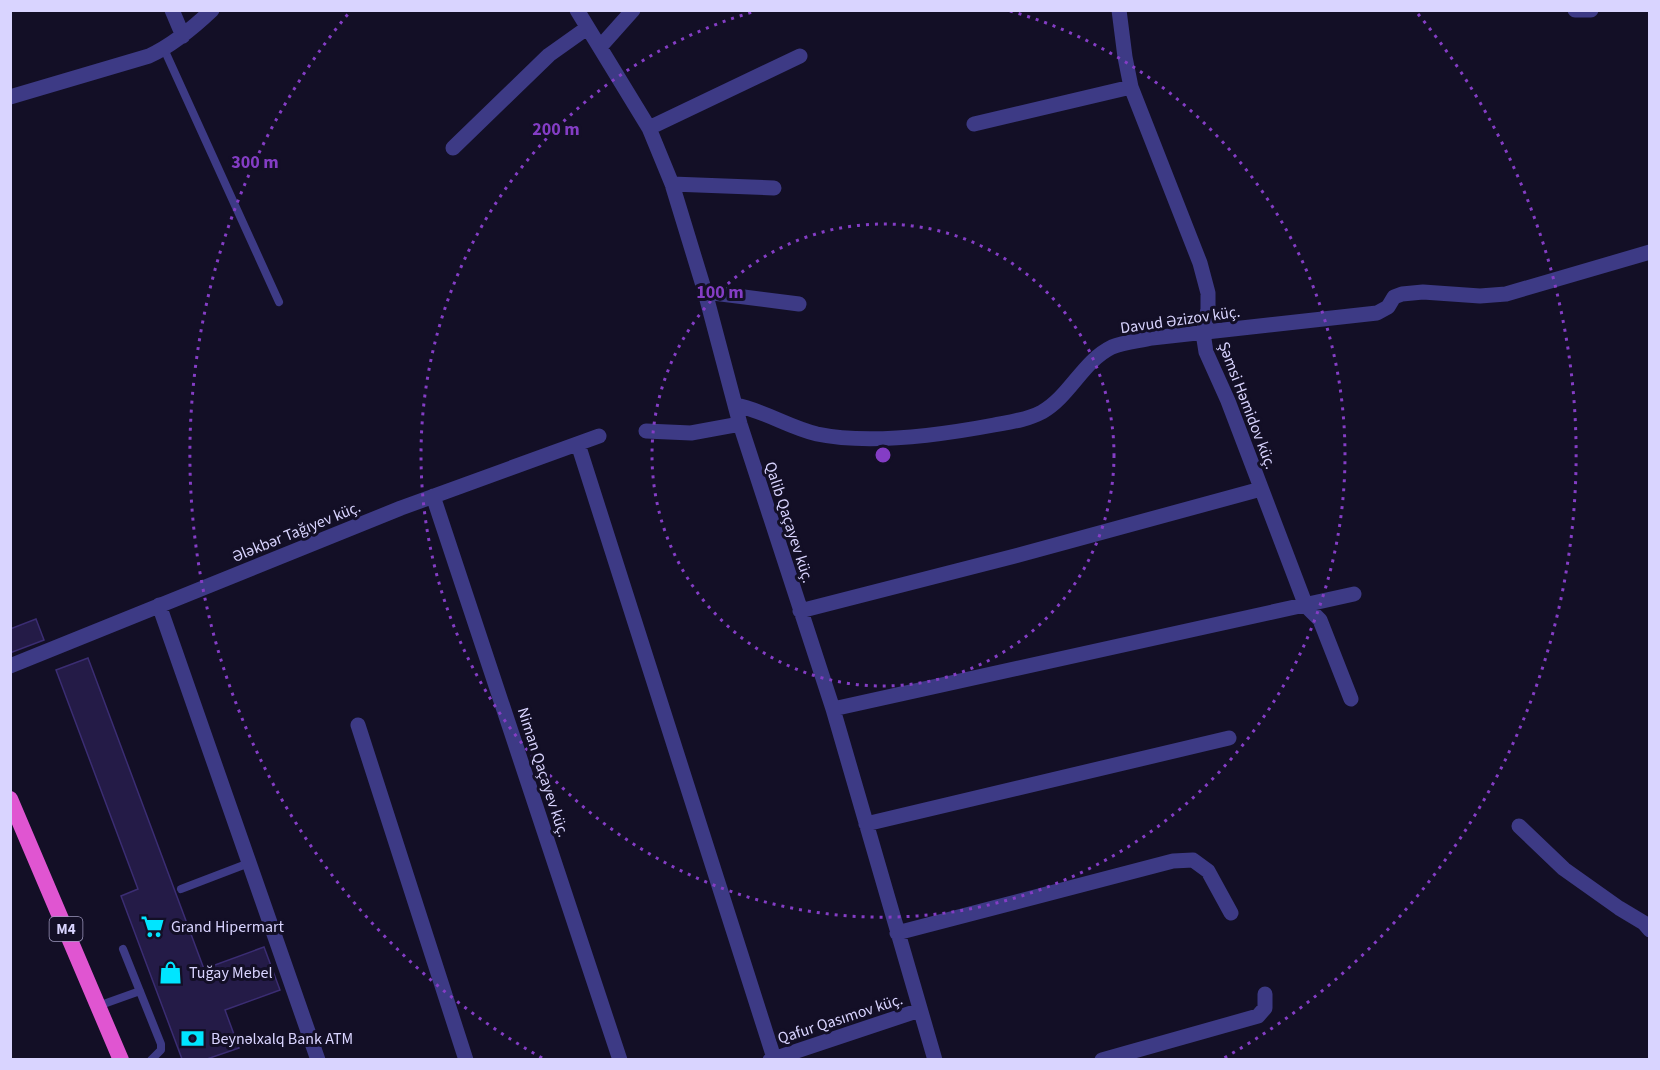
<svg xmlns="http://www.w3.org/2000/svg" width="1660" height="1070" font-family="'Source Sans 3',sans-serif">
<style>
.building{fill:#241b47;stroke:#3b2d73;stroke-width:1.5}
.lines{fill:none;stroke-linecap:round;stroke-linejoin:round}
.service{stroke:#3d3a85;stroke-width:8}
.minor{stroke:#3d3a85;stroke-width:15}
.trunk{stroke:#e055d1;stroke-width:16}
.ring{fill:none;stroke:#843dc5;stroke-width:3;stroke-dasharray:3 6}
.labels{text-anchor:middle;stroke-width:6;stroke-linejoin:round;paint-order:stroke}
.shield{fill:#130f26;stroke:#9e99be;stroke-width:1.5}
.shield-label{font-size:15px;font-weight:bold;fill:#d9d4ff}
.street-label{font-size:16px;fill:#d9d4ff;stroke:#130f26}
.poi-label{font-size:16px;fill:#d9d4ff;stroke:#130f26;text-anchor:start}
.centre{fill:#843dc5;stroke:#130f26;stroke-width:3}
.ring-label{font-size:18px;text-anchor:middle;font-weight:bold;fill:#843dc5;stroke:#130f26;stroke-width:6;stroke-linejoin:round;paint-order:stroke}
</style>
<rect width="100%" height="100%" fill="#130f26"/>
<path class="building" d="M36,619L44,640L10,653V629Z
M88,658L204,969L264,947L280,990L225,1010L239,1048L207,1059H182L121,896L138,889L56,670Z"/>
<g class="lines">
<path class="service" d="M164,49L279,302
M181,889L249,863
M123,949L161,1044V1050L151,1060
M98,1006L140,991"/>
<path class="minor" d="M172,10L183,36
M577,10L649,128L672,184L705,292L740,424L833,709L935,1060
M1119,10L1125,57L1131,87L1200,263L1208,293V309L1203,333L1206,352L1228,401L1306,606L1320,620L1351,699
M1575,10H1591
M600,47L633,10
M10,97L149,56C173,45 193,28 212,10
M974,124L1131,87
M649,128L800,56
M453,148L549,55L587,28
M672,184L774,188
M705,292L799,304
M735,405C763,410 788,427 817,434C870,445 941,435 994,425C1010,422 1027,420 1042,412C1070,396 1083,361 1112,347C1124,342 1139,341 1152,338L1377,313L1388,307L1394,297L1402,294L1423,292L1480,296L1506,294L1650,252
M646,431L691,433L740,424
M578,444L774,1058
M433,496L620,1060
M159,605L318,1060
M800,611L1015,556L1261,489
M10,666L401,508L599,436
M833,709L1354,594
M358,725L466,1060
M866,824L1229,738
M1519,826L1564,869L1619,908L1644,923L1650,930
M897,933L1173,861L1193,860L1208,871L1231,913
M770,1060L920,1010
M1102,1060L1258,1016L1265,1008V994"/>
<path class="trunk" d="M10,799L121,1060"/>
</g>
<g class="ring">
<circle cx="883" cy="455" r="231"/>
<path d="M1010 11A462 462 0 1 1 756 11"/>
<path d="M542 1058A693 693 0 0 1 348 14M1418 14A693 693 0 0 1 1224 1058"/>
</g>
<defs>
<symbol id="supermarket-bare" viewBox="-9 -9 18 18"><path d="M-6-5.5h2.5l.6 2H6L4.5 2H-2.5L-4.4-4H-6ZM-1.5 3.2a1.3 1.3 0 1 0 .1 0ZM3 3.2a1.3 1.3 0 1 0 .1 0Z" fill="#00e5ff" stroke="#130f26" stroke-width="2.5" paint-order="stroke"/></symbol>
<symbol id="shop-bare" viewBox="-9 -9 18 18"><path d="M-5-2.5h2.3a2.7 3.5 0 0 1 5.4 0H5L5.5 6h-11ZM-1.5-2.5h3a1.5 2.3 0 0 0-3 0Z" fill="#00e5ff" stroke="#130f26" stroke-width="2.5" paint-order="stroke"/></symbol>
<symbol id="bank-bare" viewBox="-9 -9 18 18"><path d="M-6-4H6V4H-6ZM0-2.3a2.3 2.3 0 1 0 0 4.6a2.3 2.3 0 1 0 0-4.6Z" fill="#00e5ff" stroke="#130f26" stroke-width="2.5" paint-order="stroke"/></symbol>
</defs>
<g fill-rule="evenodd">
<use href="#supermarket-bare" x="136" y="910" width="33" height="33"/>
<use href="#shop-bare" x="154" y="956" width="33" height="33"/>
<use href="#bank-bare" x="176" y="1022" width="33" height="33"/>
</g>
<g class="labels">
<rect class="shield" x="49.5" y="917" width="33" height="24" rx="4.5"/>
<g class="shield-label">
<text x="66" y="934">M4</text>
</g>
<g class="street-label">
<text transform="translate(1180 319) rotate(-8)" y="6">Davud Əzizov küç.</text>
<text transform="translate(1248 405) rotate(69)" y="6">Şəmsi Həmidov küç.</text>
<text transform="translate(790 522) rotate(72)" y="6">Qalib Qaçayev küç.</text>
<text transform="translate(296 531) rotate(-22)" y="6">Ələkbər Tağıyev küç.</text>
<text transform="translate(544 772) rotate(72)" y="6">Niman Qaçayev küç.</text>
<text transform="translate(840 1018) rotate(-18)" y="6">Qafur Qasımov küç.</text>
</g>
<g class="poi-label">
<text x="171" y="932">Grand Hipermart</text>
<text x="189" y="978">Tuğay Mebel</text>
<text x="211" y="1044">Beynəlxalq Bank ATM</text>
</g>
</g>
<circle cx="883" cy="455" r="9" class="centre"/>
<g class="ring-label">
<text x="556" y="135">200 m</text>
<text x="255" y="168">300 m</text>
<text x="720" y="298">100 m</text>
</g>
<rect width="1660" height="1070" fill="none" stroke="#d9d4ff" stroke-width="24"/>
</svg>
